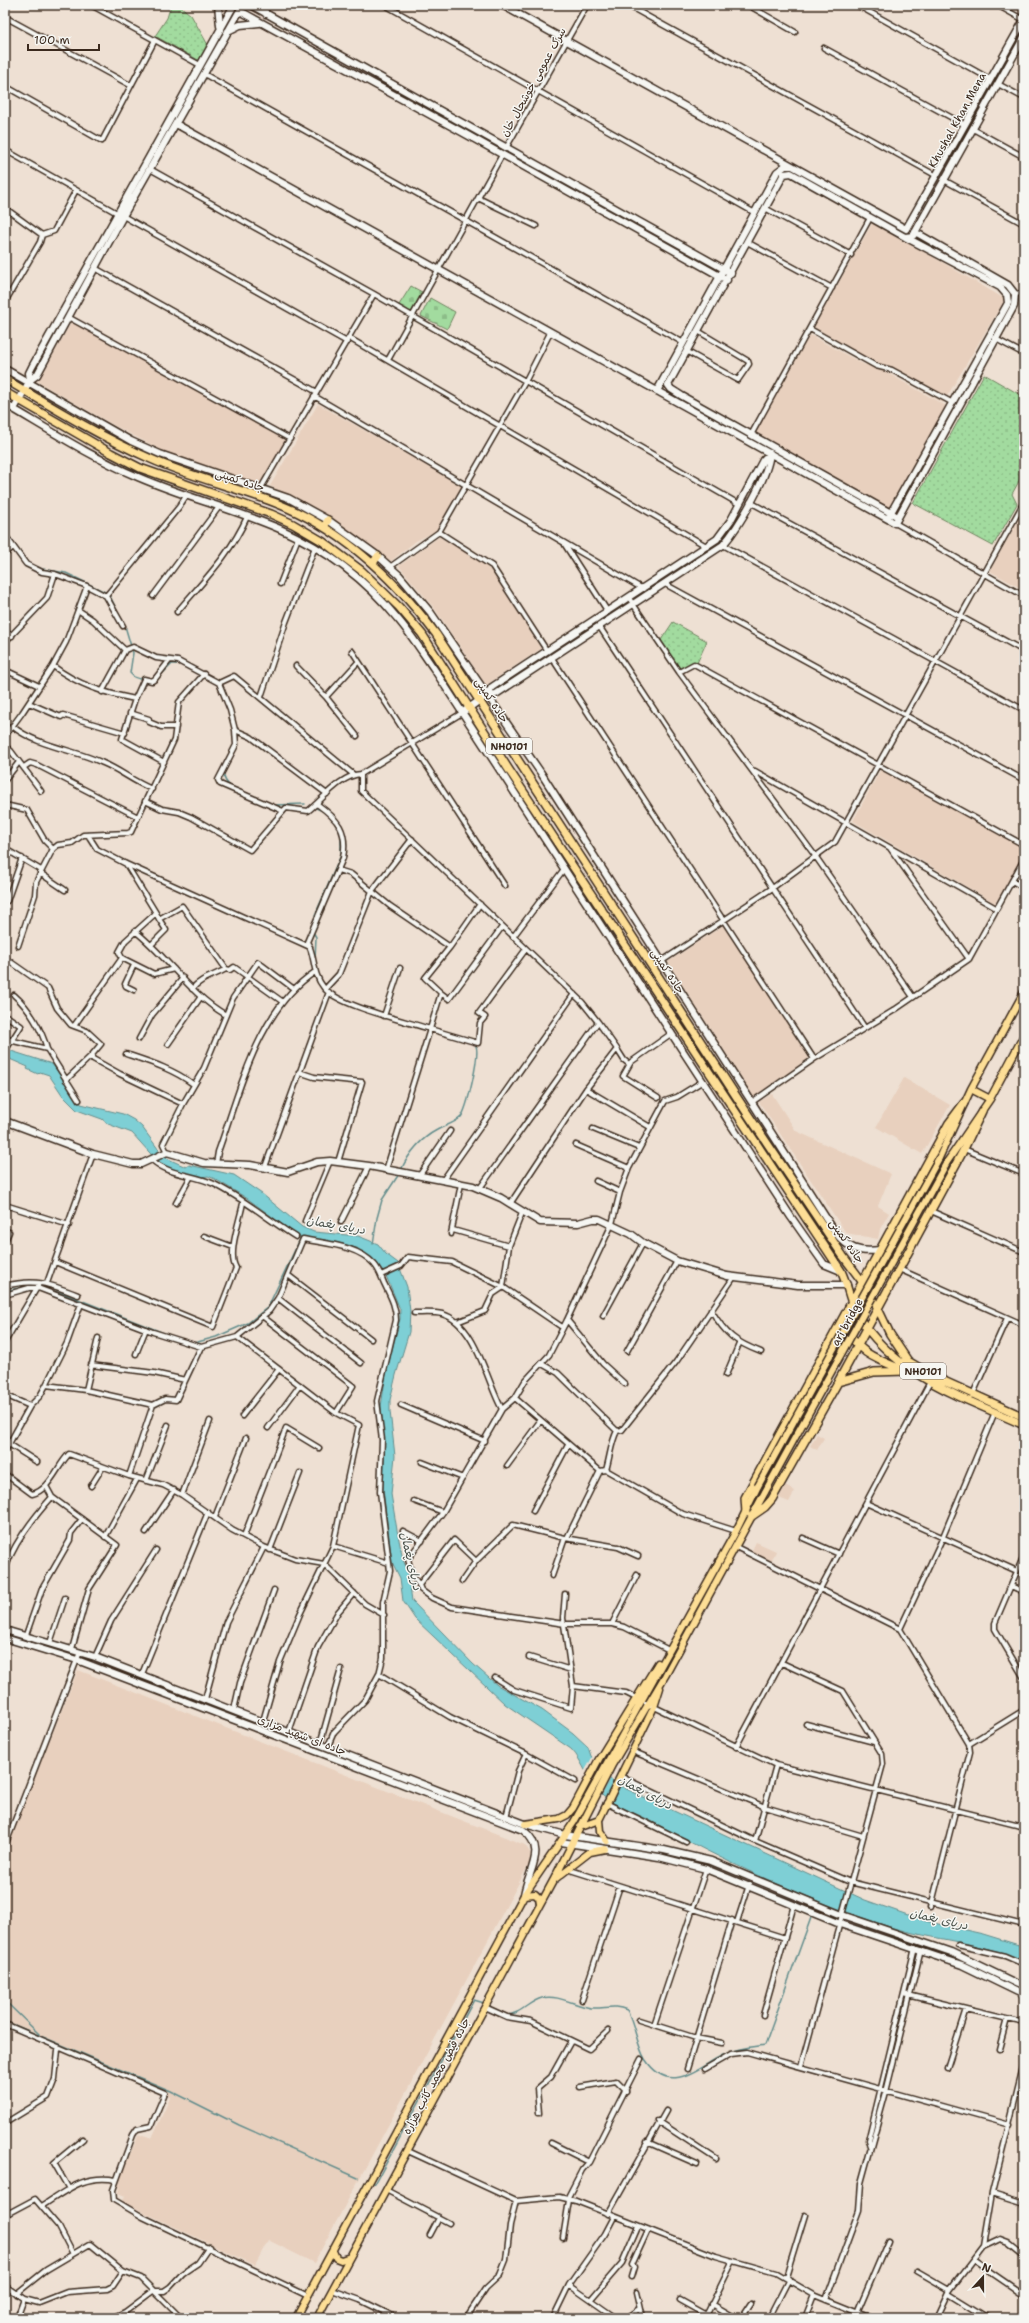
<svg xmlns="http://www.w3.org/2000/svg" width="1029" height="2323" font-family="'Shantell Sans','Playpen Sans Arabic',sans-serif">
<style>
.built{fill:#e8d0be}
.grass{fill:url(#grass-dots);stroke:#6e825e}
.cemetery{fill:url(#cemetery-stones);stroke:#6e825e}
.water{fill:#7ecfd5;stroke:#638d8c}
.pier{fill:#eee0d3}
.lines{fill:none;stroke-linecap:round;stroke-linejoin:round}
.stream{stroke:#638d8c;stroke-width:1.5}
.street-casing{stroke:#3b2a1e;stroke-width:7}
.secondary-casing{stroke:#3b2a1e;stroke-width:9}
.primary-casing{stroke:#3b2a1e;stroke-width:9}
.highway-casing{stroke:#3b2a1e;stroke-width:10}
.street{stroke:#f6f6f2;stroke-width:4}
.secondary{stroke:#f6f6f2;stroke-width:6}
.primary{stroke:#fdde96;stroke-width:6}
.highway{stroke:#fdde96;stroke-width:7}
.primary-bridge-casing{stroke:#3b2a1e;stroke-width:9;stroke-linecap:butt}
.primary-bridge{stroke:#fdde96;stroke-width:6}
.labels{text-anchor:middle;stroke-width:3;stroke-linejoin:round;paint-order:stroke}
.shield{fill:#f6f6f2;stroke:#73675e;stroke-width:1}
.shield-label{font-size:10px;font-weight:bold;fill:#3b2a1e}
.street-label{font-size:11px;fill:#3b2a1e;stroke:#f6f6f2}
.water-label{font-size:12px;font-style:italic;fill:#4c534c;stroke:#f6f6f2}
</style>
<defs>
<pattern id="grass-dots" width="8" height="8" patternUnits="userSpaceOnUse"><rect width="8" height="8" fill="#a2db9f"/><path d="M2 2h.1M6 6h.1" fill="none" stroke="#8cbc88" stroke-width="1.8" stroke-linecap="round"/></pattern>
<pattern id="cemetery-stones" width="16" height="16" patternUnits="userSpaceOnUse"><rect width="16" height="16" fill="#a2db9f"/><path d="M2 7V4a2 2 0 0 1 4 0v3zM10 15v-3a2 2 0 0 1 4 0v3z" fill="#8cbc88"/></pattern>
</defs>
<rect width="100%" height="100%" fill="#eee0d3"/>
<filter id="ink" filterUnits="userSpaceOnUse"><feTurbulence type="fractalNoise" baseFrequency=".025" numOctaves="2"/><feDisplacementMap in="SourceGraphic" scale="8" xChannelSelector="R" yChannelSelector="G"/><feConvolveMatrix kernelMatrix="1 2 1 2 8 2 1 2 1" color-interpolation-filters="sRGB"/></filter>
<g filter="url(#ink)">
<path class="built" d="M873,222L1005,299L943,403L814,327Z
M72,321L289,442L262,486L171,455L117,427L38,382Z
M810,335L865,365L868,362L946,406L886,513L777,452L755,431Z
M318,404L463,487L436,531L416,541L391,561L313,507L270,486Z
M1024,510V590L990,571Z
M439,537L479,559L495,575L541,649L486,685L435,609L399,566Z
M881,769L1024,847V855L999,900L997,899L995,903L853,821Z
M724,925L809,1058L754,1097L668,962Z
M904,1078L950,1105L922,1154L876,1127Z
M772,1094L796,1131L891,1174L878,1206L889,1213L880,1229L878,1239L846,1233L759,1102Z
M817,1434L824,1438L817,1450L810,1446Z
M785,1486L795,1491L789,1502L779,1498Z
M756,1542L776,1551L771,1562L751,1552Z
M78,1670L525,1845L531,1854L529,1864L314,2263L268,2240L255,2265L122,2202L125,2196L118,2193L120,2178L138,2136L143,2135L152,2138L170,2098L168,2093L5,2022V1852Z"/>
<path class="grass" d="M171,5H179L191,15L208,45L200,61L155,36L167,18Z
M984,374L1024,397V472L1012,494L1017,504L993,546L913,503Z
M673,622L707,641L697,663L680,670L661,640Z"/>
<path class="cemetery" d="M411,286L422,292L411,312L399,305Z
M430,298L455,312L447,329L421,316Z"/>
<path class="water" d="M5,1049L52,1064L81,1104L123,1114L134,1120L142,1127L164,1157L186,1167L189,1165L234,1175L262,1194L302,1227L314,1232L358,1236L378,1244L386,1254L398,1263L407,1287L410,1311L409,1332L396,1375L390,1400V1411L395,1456L391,1494L397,1530L403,1560L408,1571L412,1601L473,1664L497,1685L542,1710L573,1733L588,1747L591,1756L612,1781L620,1786L865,1900L925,1921L983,1934L1022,1946L1024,1947V1962C983,1942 933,1940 890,1927C810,1901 724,1862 651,1821C636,1813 616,1807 603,1796C588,1783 584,1762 571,1749L505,1704L415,1619L403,1601L400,1578L392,1562L383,1489L384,1445L381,1407L386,1373L400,1319V1309L384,1271L357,1248L298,1236L248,1199L215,1179L208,1176L201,1177L176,1172L165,1166L158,1162L132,1133L108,1124L102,1119L77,1110L63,1096L49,1075L40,1072L38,1074L27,1069L28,1067L5,1057Z"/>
<path class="pier" d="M593,1756L611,1777L601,1797L583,1774Z"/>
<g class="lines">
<path class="stream" d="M5,531L28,563L42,569L66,573L105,592L111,598L122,621
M125,626L133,653L130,673L134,677L143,680
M160,676L172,664H181
M229,763L235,750
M224,771C221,788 244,792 256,797
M274,805L305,804
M316,808L325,812
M315,915L341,855V835
M313,932L316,937L315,959
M401,1170C409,1153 420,1139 437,1130C444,1126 455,1123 461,1117C467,1109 480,1055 476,1046
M373,1244L377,1218L382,1200L399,1174
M49,1290L65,1294L169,1335
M5,1291L33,1285L36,1286
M194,1343L216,1337L248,1323L268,1307L301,1237
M5,2001L39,2034
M506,2015C520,2015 529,2001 542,1998C559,1994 575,2006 591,2008C605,2009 614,2004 627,2010C635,2025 637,2046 645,2059C669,2095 693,2071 721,2056C734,2049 751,2047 765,2045L812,1915
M5,2021L171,2091L239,2125L358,2178
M373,2182L375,2184L474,2000L484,2003"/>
<defs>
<path id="street" d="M91,5L200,65
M385,5L755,213
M627,5L937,176
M748,5L795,32
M857,5L990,79
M997,5L1024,20
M5,17L130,85
M824,48L965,125
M204,74L682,342
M998,84L1024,98
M5,86L102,141L155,40
M973,129L1024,157
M506,148L587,5
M5,150L117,213
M150,169L374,294L739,504
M944,180L1024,224
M478,198L536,226
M5,208L42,235
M765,208L851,255
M123,216L347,342
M42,235L54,231L76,190
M747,242L832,288
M95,268L317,392
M1014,294L1024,293
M5,302L40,242L42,235
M68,317L290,439
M810,329L876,366L892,370L953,403
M349,338L708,547
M994,338L1024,354
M686,351L738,380L749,364L748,361L698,331
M388,360L502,155
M314,396L643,589
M751,435L870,218
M261,488L374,294
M750,502L1024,651
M895,523L1024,596
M439,532L492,566L547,651
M5,535L26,564L42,572L55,574L87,586L106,596L123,626
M565,545L608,612
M723,545L1024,710
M5,554L13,547
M390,567L439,532L525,382L550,333
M280,584L298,538
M665,584L1024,780
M106,596L179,507L186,496
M153,596L219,507
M629,598L679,672L816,857L913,997
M78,610L93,620L125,650L133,647L156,658L178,661L219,683L234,676L354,775
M177,612C204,580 230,555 247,517
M599,626L865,1028
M5,631L12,636
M5,642L47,598L55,574
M352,651L505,886
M552,658L814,1059
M53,666C78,685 104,693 135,699
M296,666L326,697L357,736
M5,670L39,686
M679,672L694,664L1024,845
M219,683L230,710L235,730L251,737L327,794
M102,692L125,650
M261,697L286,622L315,547
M326,697L358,662
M29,703L61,717L63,715L125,733
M130,713L149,719V722L161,727H176
M12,726C38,747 74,749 103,763C120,770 134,782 152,789
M235,730L236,745L218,780L220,784L283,811
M5,736L22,713L53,666L66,642L87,586
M5,746L11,751L41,791
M164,762L122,739L135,699L144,679L152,681L155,679L169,661
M24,767L30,763L37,765L138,817
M755,771L996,908
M361,774V791L582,1002L598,1022L480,1188
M5,780L19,762
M145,801L162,809L179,812L191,817L250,850L286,808L308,811C323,799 341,775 361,774L462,713
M317,804C338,819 348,831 343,858L307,942C316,955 311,972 324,988C339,1006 406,1021 430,1029L386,1170
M5,805L27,810L45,841L53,849
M88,835L97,849L126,864L310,947
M890,848L969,959
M7,850L41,870
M126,864L156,913L125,941L119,952L122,958L154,974L174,969
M338,870L351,874L390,906L450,947L480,904
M40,873L65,890
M1012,881L1024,888
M7,901L22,858
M156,913L159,919L182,906L226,969L230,970L234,967L283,1002
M502,927L449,999L441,993L430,1029L478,1043L480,1023L485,1017L479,1013L526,949
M135,931C168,957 189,994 226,1015
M513,937L564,869
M152,944L166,930L159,919
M18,946L35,895L36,882L53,849L58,845L72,843L83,835L128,833L131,832L174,740L179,702L204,674
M5,958L48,988L57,1008L71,1025L87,1031L101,1044L91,1056L93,1059L120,1074L183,1104L204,1068L233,998L258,962L294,989
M662,961L771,889L835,842L1024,502
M192,989C201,978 214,976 226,969
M325,989L339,974L372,891L412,839
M134,990L126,986L125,984L134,965
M441,993L425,978L450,947
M14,995C29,1008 42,1030 47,1049
M5,1015L21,1026L5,1051
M384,1016L400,968
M74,1026L122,958
M5,1039L47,1049L79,1100
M139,1039L152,1015L183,978
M168,1044L200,998
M617,1049L624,1060L629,1064
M126,1054C150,1062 173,1069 193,1084
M299,1072L314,1077L362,1082L338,1162
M66,1080L91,1056
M586,1089L650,1127
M658,1098L623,1076L631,1062L672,1033
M752,1102L814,1059L893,1011L969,959L1024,859
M593,1129L639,1148
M576,1145L629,1168
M964,1149L1024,1174
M167,1152L163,1144L183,1104
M152,1160C170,1176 193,1174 214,1184C243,1198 269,1220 296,1237
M216,1164L218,1152C240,1091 258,1009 315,972
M265,1167L329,992
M419,1176L450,1131
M443,1180L574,994
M596,1181L620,1192
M176,1203L190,1178
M510,1204L586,1089L617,1049L598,1022
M5,1205L69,1225
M931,1211L1024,1252
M522,1213L509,1246L503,1287L562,1327
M305,1221L330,1161
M341,1222L369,1166
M453,1230L509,1246
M451,1234L461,1184
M204,1236L233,1247
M5,1241L9,1232
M55,1262L213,1327L236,1268C227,1254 240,1220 243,1203
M899,1269L1024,1325
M288,1275L371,1339
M381,1275L401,1266L408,1257L452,1262L503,1287
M47,1283L93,1154
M5,1286C35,1278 50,1284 78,1295
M5,1295L29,1288H38L153,1332L201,1347L237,1337L269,1311L278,1298L303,1239C326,1244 357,1245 374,1264C379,1269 381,1276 384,1283C390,1296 396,1305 396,1320L377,1401L382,1440L380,1492L389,1563
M278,1298L361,1363
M711,1310C726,1335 735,1342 761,1352
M414,1313C423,1313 434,1312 442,1314C476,1323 487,1383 502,1409
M262,1316L353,1386L336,1413
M603,1316L643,1243
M567,1320L603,1364L625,1384
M457,1322L485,1311L493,1294L502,1288
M237,1337L336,1413L359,1425L333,1546L300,1614L280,1662L263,1721
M5,1342L38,1286
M627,1351L677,1261
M136,1354L146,1329
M542,1364L558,1373L617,1431
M91,1365L154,1373L185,1380
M726,1375L739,1344
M46,1385L86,1390L153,1405
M86,1390L98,1338
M973,1394L1007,1318
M5,1395L30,1406
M515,1398L525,1381L549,1355L567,1320L612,1224L620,1192L629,1168L665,1101L677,1097L703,1081
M401,1405L485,1441
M242,1416L279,1369
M268,1428L300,1385
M9,1444L37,1462
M5,1451L30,1406L40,1396L46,1385L67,1343L81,1304
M422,1462L463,1478
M507,1466L540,1421
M606,1470C610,1457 611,1442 617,1431L622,1430L676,1362L734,1277
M5,1474L32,1494C50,1490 57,1466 69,1454L129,1476L163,1485L182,1495L232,1530L264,1547L295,1559L324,1564L365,1604L384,1615
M129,1476L153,1405L165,1399L176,1400L201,1347
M146,1481L168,1425
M46,1486L52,1497L117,1545L89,1589L72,1649
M91,1486L103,1467
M182,1495L210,1421
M414,1501L443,1512
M866,1503L1017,1571
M533,1511L568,1445
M215,1517L246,1438
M403,1531L422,1541
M146,1532L174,1490
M244,1536L286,1428L319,1448
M105,1537L137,1479
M567,1538L600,1471
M803,1538L839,1554
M736,1547L900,1629L969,1744L970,1752L931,1907
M270,1550L300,1473
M1024,1555L995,1623V1629L1024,1678
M476,1561L454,1540L419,1585L421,1590L432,1598L452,1607L565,1624H612L624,1627L669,1650
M5,1569C14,1543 34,1517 52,1497
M552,1576L565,1538
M462,1581L476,1561L513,1525L565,1538L618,1547L638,1556
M419,1585L412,1575L408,1559L443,1512L502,1409L515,1398L600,1471L606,1470L683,1514L736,1531
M1011,1586L1024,1592
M612,1624L637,1575
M900,1629L942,1539L995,1412
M26,1635L42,1589L70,1540L71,1533L82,1519
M50,1643L65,1598
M95,1657L111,1621L156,1550
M529,1657L571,1670
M782,1663L843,1691L882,1754L883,1764L801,2066
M142,1674L208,1512
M379,1674L450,1717L526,1754L575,1781
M495,1678L514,1690L571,1708L573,1686L563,1618L565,1594
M573,1686L626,1693L636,1698
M205,1699L226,1622L264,1547
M646,1703L776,1765L1024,1827
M234,1710L240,1683L274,1590
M806,1724L874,1742
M289,1732L318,1647L338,1612L354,1593
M320,1744L341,1669
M969,1744L1024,1710
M328,1746L334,1732L365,1700L379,1674L383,1658V1602L390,1571L389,1563L333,1546
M736,1747L930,1382
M632,1751L765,1807L863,1836
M620,1776L755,1841L850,1882L1024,1925
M606,1803L686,1842
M506,1817L518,1771L526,1754
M755,1841L776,1765
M5,1846L80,1652
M567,1869L785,1938
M737,1922L749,1885
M958,1945L1005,1956L1024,1964
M904,1994L1024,2023
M582,2000L620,1886
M485,2007L507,2017L531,2021L589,2049L608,2031
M763,2015L794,1905
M639,2020L696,2038L722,2043
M5,2024L165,2093L151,2126L137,2129L133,2135L113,2190L114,2200L143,2217L308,2296
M654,2025L706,1869
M999,2049L1007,2019
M947,2068L966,2009
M687,2069L732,1920
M705,2069L731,2054L747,2052L1010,2125
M580,2087L616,2081L626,2091
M539,2113L537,2089L551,2077L571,2041
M658,2121L716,2159
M7,2122L48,2097L55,2079L58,2050L60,2048
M647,2142L697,2164
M551,2143L589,2162
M870,2147L868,2141L915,1948
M408,2151L516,2201L559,2197L576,2201L716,2256L776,2273L814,2295L871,2318
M69,2189L54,2163L83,2139
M386,2190L449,2223
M992,2193L1024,2203
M567,2199L582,2170L589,2162L641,2059
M42,2206C67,2190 84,2174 116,2180
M608,2214L666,2111
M5,2215L35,2199L59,2227L73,2254
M430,2235L439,2218
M563,2238L569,2200
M983,2247L1000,2239L1008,2242L1024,2255
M973,2260L1024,2295
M917,2271L950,2290
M631,2277L634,2267L632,2265L648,2230
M786,2277L805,2215
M569,2285L616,2318
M5,2286L24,2299L39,2303L67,2292L107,2289L113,2286L123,2271L141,2278L181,2318
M332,2290L360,2300L397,2318
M637,2292L643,2318
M16,2294L46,2270L90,2244L123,2271
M949,2294L988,2318
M591,2299L622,2263L638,2226
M680,2300L707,2315
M826,2300L859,2210L861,2183L886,2092L921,1950
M711,2304L735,2318
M858,2311L888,2241
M17,2318L24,2299
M112,2318L125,2312L153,2291H164L170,2287L183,2273L198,2263L209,2247
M466,2318L486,2288L500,2275L506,2260L510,2225L516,2201
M553,2318L569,2285L605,2234L614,2217
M627,2318L640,2309
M705,2318L733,2261
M741,2318L751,2303
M769,2318L789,2279
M805,2318L814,2295
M937,2318L950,2290L983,2247L992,2193L1024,2064"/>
<path id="secondary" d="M218,5L220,26
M251,5L731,273
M262,5L266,14
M502,5L906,229L1024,20
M240,11L462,132L727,280
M228,31L240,25L259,23
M176,124L895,523L1014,306L1015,294L1008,285L915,232
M5,369L131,441L160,454L288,498L328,520L378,556L399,575L431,613L541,773L835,1232C848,1249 859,1253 880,1250
M30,380L37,375L123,216L243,5
M657,391L777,172L785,166H790
M5,404C48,429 91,457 138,477C184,497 234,509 280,529C325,549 366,580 397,618C411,634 422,652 434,669L791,1217L824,1264L841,1271
M14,409L30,380L29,373L32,367L234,5
M889,516L1008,303L1007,295L1000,287L905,237
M898,517L682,396L671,389L668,385L784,174L791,173L905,237L913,236L1024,37
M487,695L492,687L717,539L731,520L763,460L770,453
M466,710L487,695L496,694L723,545C739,527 768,477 770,453
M5,1121L93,1154L133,1164H141L167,1152L204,1163L250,1165L288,1172L317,1162L330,1161L369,1166L473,1186L501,1198L540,1222L578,1223L593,1219H599L631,1234L643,1243L677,1261L727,1276L798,1285H847
M5,1630L95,1657L525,1824L565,1835L664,1850L711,1861L842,1915L951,1952L1024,1987
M5,1638L77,1660L523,1830C548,1849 528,1870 524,1895
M561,1842L659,1857L706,1869L840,1924L962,1965L1024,1995"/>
<path id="primary" d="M971,1089L990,1099
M939,1158L971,1089L1024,992
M947,1162L990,1099L1024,1035
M525,1824L559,1819L567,1815L573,1808L599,1759L658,1663
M580,1827L599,1820
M607,1841L600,1831L599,1820L654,1707L660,1688
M555,1879L590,1852L605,1849
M524,1895L535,1894L539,1898L540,1904
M333,2251L336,2258L341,2260L350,2257
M296,2318L524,1895L574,1822L736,1531L758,1486
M317,2318L553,1881L612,1765L665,1676L765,1492"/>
<path id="highway" d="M5,379C52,407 101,437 151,459C191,477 235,487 276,503C343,529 394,578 436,634L749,1116L843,1256L870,1292L890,1334L908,1361L935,1377L1024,1417
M5,392L111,453L140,468L271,514L293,524L322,541L362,571L399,607L422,634L509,770L841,1271C848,1285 849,1300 857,1314C895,1376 960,1396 1024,1425
M324,527L328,520
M373,563L378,556
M844,1323C856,1353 876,1359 904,1370
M838,1382L962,1153L982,1111
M746,1513L745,1498L949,1123L964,1103
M752,1516L765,1507L772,1499L838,1382L874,1372L906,1371"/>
</defs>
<use href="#street" class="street-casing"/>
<use href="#secondary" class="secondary-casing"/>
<use href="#primary" class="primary-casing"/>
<use href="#highway" class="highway-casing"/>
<use href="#street" class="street"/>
<use href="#secondary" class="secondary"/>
<use href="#primary" class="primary"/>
<use href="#highway" class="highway"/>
<defs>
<path id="primary-bridge" d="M758,1486L939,1158
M765,1492L947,1162"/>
</defs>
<use href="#primary-bridge" class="primary-bridge-casing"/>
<use href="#primary-bridge" class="primary-bridge"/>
</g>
</g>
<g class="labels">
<g class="shield">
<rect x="486" y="738" width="46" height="16" rx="3"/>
<rect x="900" y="1363" width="46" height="16" rx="3"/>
</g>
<g class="shield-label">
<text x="509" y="750">NH0101</text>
<text x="923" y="1375">NH0101</text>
</g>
<g class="street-label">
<text transform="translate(533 82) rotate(-61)" y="4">سرک عمومی خوشحال خان</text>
<text transform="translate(957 120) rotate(-61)" y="4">Khushal Khan Mena</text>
<text transform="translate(240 480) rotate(18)" y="4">جاده کمپنی</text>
<text transform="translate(492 700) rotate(57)" y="4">جاده کمپنی</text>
<text transform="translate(668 971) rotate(57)" y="4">جاده کمپنی</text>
<text transform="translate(847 1241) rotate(55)" y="4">جاده کمپنی</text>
<text transform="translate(847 1322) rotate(-61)" y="4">ari bridge</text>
<text transform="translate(302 1735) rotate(21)" y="4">جاده ای شهید مزاری</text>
<text transform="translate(436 2076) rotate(-62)" y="4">جاده فیض محمد کاتب هزاره</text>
</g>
<g class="water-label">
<text transform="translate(336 1225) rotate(10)" y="4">دریای پغمان</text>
<text transform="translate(411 1561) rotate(77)" y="4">دریای پغمان</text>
<text transform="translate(645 1792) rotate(28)" y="4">دریای پغمان</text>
<text transform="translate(939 1919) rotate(13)" y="4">دریای پغمان</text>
</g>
</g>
<rect width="1029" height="2323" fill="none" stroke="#f6f6f2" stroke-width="20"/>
<rect x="10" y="10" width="1009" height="2303" fill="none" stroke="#3b2a1e" stroke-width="1.5" filter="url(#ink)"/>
<g transform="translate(983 2277) rotate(21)" stroke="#f6f6f2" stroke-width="3" paint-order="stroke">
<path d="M0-3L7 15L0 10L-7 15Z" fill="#3b2a1e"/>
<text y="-6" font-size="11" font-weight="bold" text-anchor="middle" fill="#3b2a1e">N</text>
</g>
<path d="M28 44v6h71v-6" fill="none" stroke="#3b2a1e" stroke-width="2"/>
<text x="34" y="44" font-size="12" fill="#3b2a1e" stroke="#f6f6f2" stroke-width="3" paint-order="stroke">100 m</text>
</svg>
